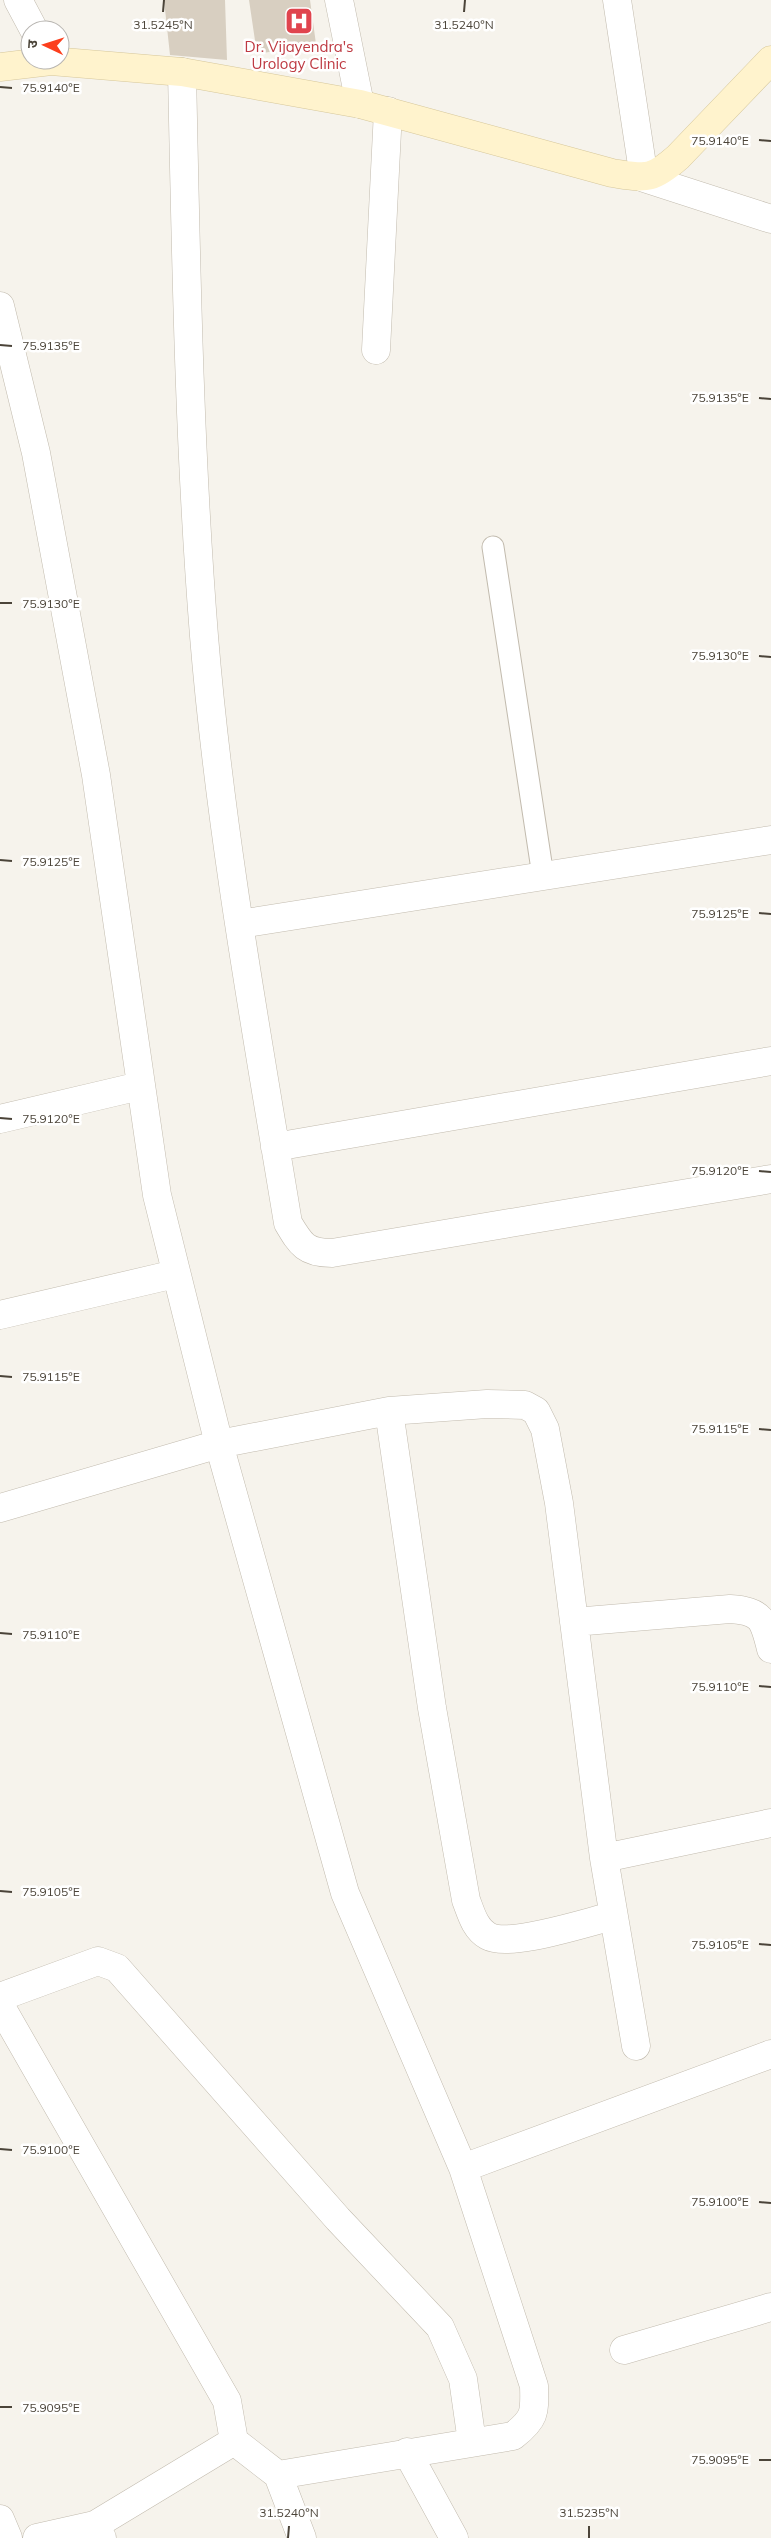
<svg xmlns="http://www.w3.org/2000/svg" width="771" height="2538" font-family="Mulish,'Noto Sans Devanagari',sans-serif">
<style>
.building{fill:#d8cfc1}
.lines{fill:none;stroke-linecap:round;stroke-linejoin:round}
.lane-casing{stroke:#c2bbae;stroke-width:23}
.street-casing{stroke:#c2bbae;stroke-width:29}
.secondary-casing{stroke:#d6c79b;stroke-width:29}
.lane{stroke:#fff;stroke-width:21}
.street{stroke:#fff;stroke-width:28}
.secondary{stroke:#fff3cd;stroke-width:28}
.ticks{fill:none;stroke:#4b4439;stroke-width:2}
.labels{text-anchor:middle;stroke-width:5;stroke-linejoin:round;paint-order:stroke}
.health-label{font-size:15px;fill:#be3a42;stroke:#fff}
.ticks-label{font-size:12px;text-anchor:middle;fill:#4b4439;stroke:#fff;stroke-width:5;stroke-linejoin:round;paint-order:stroke}
</style>
<rect width="100%" height="100%" fill="#f6f3ec"/>
<path class="building" d="M164,0H225L227,60L170,55Z
M249,0H310L316,44L257,54Z"/>
<g class="lines">
<defs>
<path id="lane" d="M493,547L543,876"/>
<path id="street" d="M18,0L34,30
M339,0L360,104
M617,0L644,178L771,219
M182,72C186,260 189,448 204,636C220,832 256,1029 288,1223C301,1245 306,1253 332,1253L771,1179
M0,306L36,453L96,775L157,1195L219,1444L345,1893L463,2168L534,2386C535,2413 535,2419 513,2436L278,2475L234,2441L95,2525L102,2538
M376,350L388,111
M240,924L771,840
M0,1119L140,1086
M275,1147L771,1061
M0,1315L175,1274
M389,1411L432,1708L466,1900C471,1913 475,1929 488,1936C510,1948 587,1922 613,1916
M0,1508L219,1444L389,1411L487,1404L525,1405L536,1411L545,1429L559,1503L604,1858L636,2046
M574,1622L730,1609C762,1611 764,1620 771,1649
M604,1858L771,1823
M0,1997L98,1961L117,1968L338,2219L440,2327L463,2379L472,2442
M0,2005L227,2401L234,2441
M463,2168L771,2054
M624,2350L771,2307
M407,2452L454,2538
M278,2475L302,2538
M0,2519L8,2538
M37,2538L95,2525"/>
<path id="secondary" d="M0,67L51,61L182,72L360,104L612,173C646,178 651,181 678,157L771,60"/>
</defs>
<use href="#lane" class="lane-casing"/>
<use href="#street" class="street-casing"/>
<use href="#secondary" class="secondary-casing"/>
<use href="#lane" class="lane"/>
<use href="#street" class="street"/>
<use href="#secondary" class="secondary"/>
</g>
<path class="ticks" d="M163,12L164,0M464,12L465,0M0,87L12,88M759,140L771,141M0,345L12,346M759,398L771,399M0,603H12M759,656L771,657M0,860L12,861M759,913L771,914M0,1118L12,1119M759,1171L771,1172M0,1376L12,1377M759,1429L771,1430M0,1633L12,1634M759,1686L771,1687M0,1891L12,1892M759,1944L771,1945M0,2149L12,2150M759,2202L771,2203M0,2407H12M759,2460H771M288,2538L289,2526M589,2538V2526"/>
<defs>
<symbol id="hospital-square" viewBox="-11 -11 22 22"><rect x="-9" y="-9" width="18" height="18" rx="4" fill="#e0444e" stroke="#fff"/><path d="M-5-5h3v3.5h4V-5h3V5h-3V1.5h-4V5h-3Z" fill="#fff"/></symbol>
</defs>
<g fill-rule="evenodd">
<use href="#hospital-square" x="283" y="5" width="32" height="32"/>
</g>
<g class="labels">
<g class="health-label">
<text x="299" y="52">Dr. Vijayendra's<tspan x="299" dy="17">Urology Clinic</tspan></text>
</g>
</g>
<g class="ticks-label">
<text x="163" y="29">31.5245°N</text>
<text x="464" y="29">31.5240°N</text>
<text x="51" y="92">75.9140°E</text>
<text x="720" y="145">75.9140°E</text>
<text x="51" y="350">75.9135°E</text>
<text x="720" y="402">75.9135°E</text>
<text x="51" y="608">75.9130°E</text>
<text x="720" y="660">75.9130°E</text>
<text x="51" y="866">75.9125°E</text>
<text x="720" y="918">75.9125°E</text>
<text x="51" y="1123">75.9120°E</text>
<text x="720" y="1175">75.9120°E</text>
<text x="51" y="1381">75.9115°E</text>
<text x="720" y="1433">75.9115°E</text>
<text x="51" y="1639">75.9110°E</text>
<text x="720" y="1691">75.9110°E</text>
<text x="51" y="1896">75.9105°E</text>
<text x="720" y="1949">75.9105°E</text>
<text x="51" y="2154">75.9100°E</text>
<text x="720" y="2206">75.9100°E</text>
<text x="51" y="2412">75.9095°E</text>
<text x="720" y="2464">75.9095°E</text>
<text x="289" y="2517">31.5240°N</text>
<text x="589" y="2517">31.5235°N</text>
</g>
<g transform="translate(45 45) rotate(274)"><circle r="24" fill="#ffffff" stroke="#b7b4b0"/>
<path d="M0-4L9 19L0 12L-9 19Z" fill="#fc3f1d"/>
<text y="-8" font-size="14" font-weight="bold" text-anchor="middle" fill="#4b4439">उ</text>
</g>
</svg>
